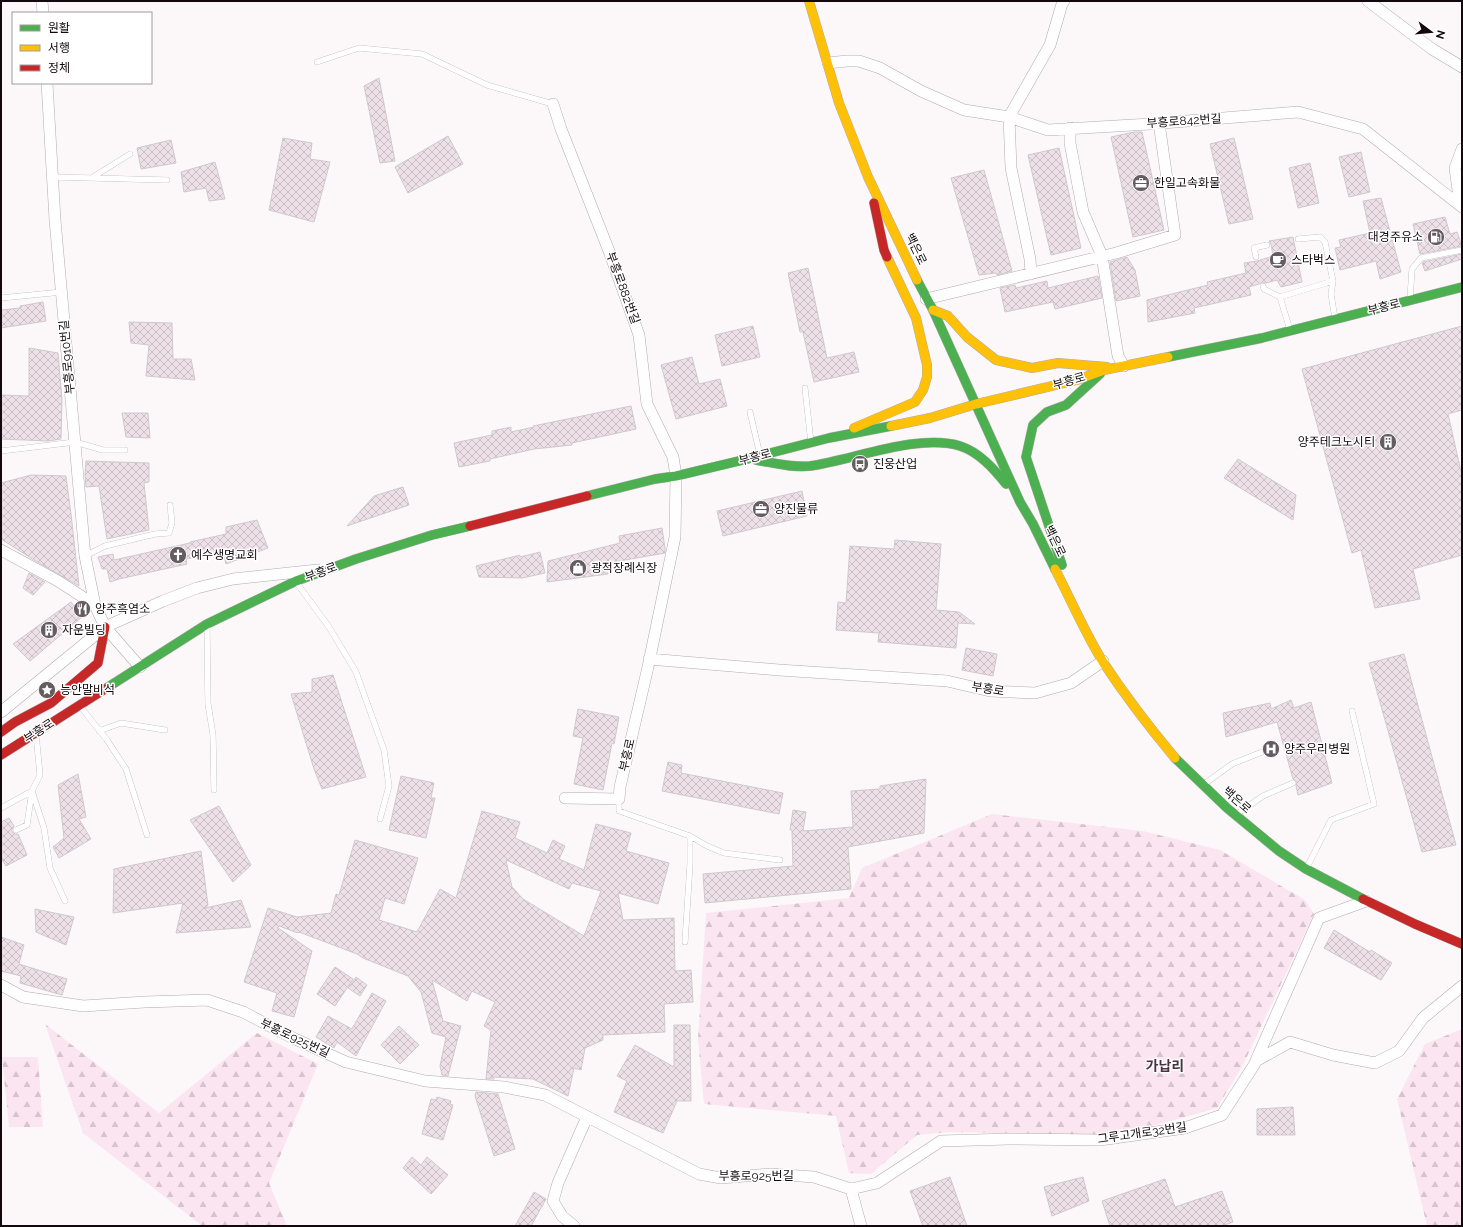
<svg xmlns="http://www.w3.org/2000/svg" width="1463" height="1227" font-family="Raleway,'Noto Sans KR',sans-serif">
<style>
.forest{fill:url(#forest-firs)}
.building{fill:url(#building-cross-hatch);stroke:#cfc9cc;fill-rule:evenodd}
.lines{fill:none;stroke-linecap:round;stroke-linejoin:round}
.lane-casing{stroke:#b2abaf;stroke-width:6}
.street-casing{stroke:#b2abaf;stroke-width:12}
.fast-casing{stroke:#b2abaf;stroke-width:10}
.slow-casing{stroke:#b2abaf;stroke-width:10}
.jam-casing{stroke:#b2abaf;stroke-width:10}
.lane{stroke:#fffefe;stroke-width:5.5}
.street{stroke:#fffefe;stroke-width:11}
.fast{stroke:#4caf50;stroke-width:9}
.slow{stroke:#ffc107;stroke-width:9}
.jam{stroke:#c62828;stroke-width:9}
.labels{text-anchor:middle;stroke-width:3;stroke-linejoin:round;paint-order:stroke}
.street-label{font-size:12px;fill:#12080d;stroke:#fff}
.poi-label{font-size:12px;fill:#12080d;stroke:#fff;text-anchor:start}
.quarter-label{font-size:14px;font-weight:bold;fill:#4a333e;stroke:#fff}
</style>
<defs>
<pattern id="forest-firs" width="22" height="20" patternUnits="userSpaceOnUse"><rect width="22" height="20" fill="#fbe5f0"/><path d="M5 1l3.5 6h-7zM16 11l3.5 6h-7z" fill="#d6c3cd"/></pattern>
<pattern id="building-cross-hatch" width="8" height="8" patternUnits="userSpaceOnUse"><rect width="8" height="8" fill="#ede0e6"/><path d="M0 0l8 8M0 8l8-8" fill="none" stroke="#cabfc4"/></pattern>
</defs>
<rect width="100%" height="100%" fill="#fcf8fa"/>
<path class="forest" d="M992,814L1143,831L1220,850L1305,900L1314,914L1243,1065L1217,1108L1142,1129L1093,1135L950,1132L917,1135L871,1174L849,1173L836,1116L704,1104L698,1039L706,913L849,898L862,868Z
M45,1024L159,1113L257,1033L318,1064L269,1183L287,1226H202L83,1133Z
M1462,1029V1226H1427L1397,1099L1425,1044Z
M2,1057H38L43,1127H9Z"/>
<path class="building" d="M379,78L395,161L380,163L364,86Z
M1134,132H1142L1164,230L1133,237L1111,137Z
M448,136L463,164L408,193L395,167Z
M283,138L312,143L310,159L330,162L314,222L269,210Z
M1234,138L1253,219L1229,224L1210,144Z
M171,140L176,163L141,169L137,148Z
M1059,148L1081,248L1051,255L1028,155Z
M1361,152L1370,192L1349,197L1339,157Z
M215,162L225,199L209,201L206,188L184,192L181,172Z
M1310,163L1319,203L1298,208L1289,168Z
M984,170L1012,271L997,275L996,273L979,275L951,178Z
M1381,198L1401,272L1380,279L1376,261L1340,270L1335,248L1341,247L1339,240L1370,233L1363,201Z
M1445,217L1450,234L1457,232L1462,246L1420,254L1413,224Z
M1293,237L1302,282L1281,287L1277,280L1266,283L1262,282L1259,284L1249,287L1251,295L1194,308L1195,313L1148,322L1147,300L1208,285L1207,282L1246,273L1244,263L1257,261L1273,256L1271,244L1269,241Z
M1462,254V259L1425,271L1422,263L1423,262Z
M1127,257L1135,270L1140,296L1116,301L1110,262Z
M808,268L827,358L854,352L859,372L814,382L803,332H800L788,273Z
M1098,276L1102,298L1055,309L1053,302L1005,312L1000,288L1015,285L1016,288L1047,281L1048,288Z
M43,302L46,321L1,328V310L20,308V306Z
M129,322L172,323L173,359H191L195,380L146,376L149,345L131,343Z
M753,326L760,357L722,366L715,335Z
M1462,326V410L1448,414L1462,476V555L1413,569L1420,599L1375,608L1361,550L1352,553L1302,369Z
M29,348L58,353L62,400L61,439L48,441L1,439V395L29,396Z
M692,357L699,384L720,379L727,406L676,419L661,365Z
M631,406L636,429L572,443V445L534,449L490,459V461L459,467L454,443L492,435V431L511,427V432L534,427L533,426Z
M122,413H148L150,438L126,437Z
M1238,459L1296,495L1293,520L1224,478Z
M86,461L149,463V482L144,483L149,530L107,539L99,486L86,487L85,474Z
M31,475L66,476L71,514L79,586L34,560L1,539V483Z
M403,487L409,505L347,526L374,496Z
M802,491L807,516L723,536L717,511Z
M257,520L268,548L226,564L223,552L186,559L187,564L119,579L110,582L107,569H102L98,557L113,554L114,560L190,543V542L226,534V527Z
M662,528L665,548V553L608,563V574L547,582L548,561L620,543L619,536Z
M895,540L941,544L936,610L959,612L975,624L958,623L956,648L878,642L879,633L836,630L838,602L846,603L850,546L894,549Z
M540,552L545,573L522,578L479,577L476,566L520,555V557Z
M29,573L45,582L33,595L23,588Z
M71,602L82,617L30,661L13,644Z
M966,648L997,654L993,676L962,670Z
M1404,654L1456,845L1422,852L1369,663Z
M333,675L366,777L322,789L314,769L291,694L312,692V679Z
M1291,700L1294,708L1311,702L1332,783L1298,795L1296,786L1297,782L1293,779L1277,722L1226,737L1223,713L1270,703L1271,709Z
M578,709L619,717L614,744L612,743L603,790L574,784L583,738L573,736Z
M668,762L682,765L681,773L783,793L779,814L662,791Z
M78,774L86,817L79,819L91,839L59,858L53,847L64,838L58,785Z
M401,776L434,783L431,798H435L426,838L389,830Z
M926,779L924,833L848,847L851,889L705,903L703,874L793,866L792,832V830H790L793,810L806,812L803,831L853,827L851,791L880,789V786Z
M219,806L251,865L233,882L190,820Z
M482,811L520,822L515,838L547,853L553,840L565,846L559,859L584,870L596,824L631,833L626,851L669,863L658,904L618,893L623,920L674,918L675,971L691,970L693,1002L664,1004L665,1032L603,1035V1040L585,1048L581,1070L574,1068L568,1096L533,1079L493,1077L494,1079H486L491,1030L484,1026L495,1002L472,991L467,1001L432,980L443,1021L461,1026L448,1076L442,1075L440,1066L446,1037L432,1033L421,992L408,976L363,958L357,954L299,932L298,933L279,926L278,928L312,951L294,1017L272,1011L277,993L244,982L268,908L297,917L331,913L336,894L339,895L355,840L418,858L404,904L385,898L379,920L417,932L440,889L456,898ZM506,860L569,889L572,883L601,891L584,936L523,899L512,887Z
M9,818L14,826L12,829V832L15,834H18L27,855L6,866L1,858V822Z
M201,851L208,905L205,908L241,900L251,927L176,933L183,903L113,913L114,869Z
M35,909L74,917L66,945L36,932Z
M1334,930L1370,952L1371,950L1392,963L1381,980L1324,948Z
M1,937L24,945L19,964L67,979L62,995L20,983L21,976L1,971Z
M335,967L353,979L335,1006L317,994Z
M356,977L367,985L360,996L348,988Z
M372,993L386,1001L356,1056L337,1042L334,1048L316,1037L328,1016L352,1029Z
M674,1025H690L691,1101H677L663,1133L614,1112L627,1081L617,1076L635,1045L674,1067Z
M399,1026L419,1045L400,1064L381,1045Z
M476,1092L498,1094L515,1149L494,1156L475,1096Z
M437,1097L451,1101L450,1104L453,1105L443,1140L422,1134L431,1099L436,1100Z
M1293,1107L1295,1135H1257V1109Z
M412,1157L421,1165L427,1157L448,1175L431,1194L403,1168Z
M950,1177L967,1226H923L910,1191Z
M1083,1177L1089,1201L1052,1216L1044,1187Z
M1165,1179L1175,1207L1222,1191L1233,1222L1222,1226H1110L1102,1201Z
M534,1192L546,1199L531,1226H515Z"/>
<g class="lines">
<defs>
<path id="lane" d="M317,62L359,48L422,54L487,85L553,104
M53,177L167,180
M93,177L130,154
M1298,239L1320,237L1325,242L1333,281L1331,294L1335,319
M1256,257L1254,248L1267,245
M1263,286L1264,289L1280,297L1290,330
M1280,297L1333,281
M1,298L62,292
M1410,299L1412,269L1421,258L1462,250
M805,388L811,443
M750,412L760,455
M1,451L75,442L103,450H125
M85,556L105,546L155,534L169,533L172,523L170,505
M296,582L329,627L356,672L384,750L389,786L380,819
M207,627L208,704L213,735L214,790
M80,706L107,740L126,769L147,835
M99,731L121,723L165,730
M1203,785L1232,764L1262,752
M619,799V811L690,836V864L685,942
M1,808L32,791L44,828L50,868L65,901
M1237,814L1263,796L1293,783
M16,830L27,825L32,791L40,775L36,734
M690,836L707,846L724,853L780,860
M1306,869L1331,820L1374,804L1352,711"/>
<path id="street" d="M42,1L43,13
M1064,1L1062,4L1050,45L1009,117L1048,130L1150,124L1298,112L1363,129L1462,207
M1368,1L1432,49L1462,67
M828,63L847,61H859L880,68L921,91L964,110L1009,117L1011,168L1030,259L1031,274
M47,83L55,220L85,556L95,605L105,627L140,667
M553,104L561,129L609,251L639,335L647,404L673,457L676,476L675,537L648,667L620,787L619,799L565,798
M1070,128V143L1083,212L1102,256L1118,356L1124,366
M1460,205L1455,168L1462,149
M926,299L1116,253L1175,235L1159,123
M1,550L58,581L95,605
M649,659L779,670L947,681L990,691L1035,693L1071,683L1103,661
M1,712L105,627L163,601L197,588L233,579L317,570
M1,985L23,997L83,1006L145,1002L207,1000L243,1012L295,1039L346,1062L425,1081L504,1087L545,1095L699,1174L721,1178L771,1174L814,1177L851,1189L861,1226
M1256,1061L1290,1042L1333,1055L1375,1063L1399,1051L1423,1018L1462,986
M851,1189L877,1183L941,1141L1009,1139L1100,1140L1185,1128L1222,1115L1254,1065L1319,918L1366,901
M574,1226L562,1216L553,1201L558,1183L587,1117"/>
<path id="fast" d="M917,280L933,310L1020,502L1033,524L1055,569
M1168,357L1262,338L1462,287
M756,460C774,463 792,468 810,466C853,460 918,433 960,446C979,452 994,469 1006,484
M587,496L655,479L676,476L747,459L829,438L891,426
M1062,565L1026,457L1033,425L1047,412L1066,405L1100,374
M105,689L207,624L296,581L356,559L432,535L470,526
M1175,758L1227,808L1279,851L1306,869L1363,899"/>
<path id="slow" d="M809,1L839,103L868,177L917,280
M933,310L948,316L967,337L996,360L1032,368L1058,363L1107,367
M891,426L930,418L976,404L1077,380L1104,370L1168,357
M854,428L915,402L923,390L927,377V365L916,318L887,257
M1055,569C1071,600 1085,633 1103,662C1124,694 1150,728 1175,758"/>
<path id="jam" d="M874,203L884,250L887,257
M470,526L587,496
M1,732L15,722L51,703L98,663L105,627
M1,755L105,689
M1363,899L1415,924L1462,944"/>
</defs>
<use href="#lane" class="lane-casing"/>
<use href="#street" class="street-casing"/>
<use href="#fast" class="fast-casing"/>
<use href="#slow" class="slow-casing"/>
<use href="#jam" class="jam-casing"/>
<use href="#lane" class="lane"/>
<use href="#street" class="street"/>
<use href="#fast" class="fast"/>
<use href="#slow" class="slow"/>
<use href="#jam" class="jam"/>
</g>
<defs>
<symbol id="office-disc" viewBox="-11 -11 22 22"><circle r="9.5" fill="#645c60" stroke="#fff"/><path d="M-6-3h4V-5.5h4V-3h4V5H-6ZM-1-4.5V-3h2v-1.5ZM-6 0V1H6V0Z" fill="#fff"/></symbol>
<symbol id="fuel-disc" viewBox="-11 -11 22 22"><circle r="9.5" fill="#645c60" stroke="#fff"/><path d="M-5.5-6h7V0h2V4h1.3V-2.5L3-4.5l.8-.8L6-3V5H2.5V1h-1V6h-7ZM-4.2-4.7v3.2H.2V-4.7Z" fill="#fff"/></symbol>
<symbol id="cafe-disc" viewBox="-11 -11 22 22"><circle r="9.5" fill="#645c60" stroke="#fff"/><path d="M-5.5-4.5H6V0H3Q3 3.5 0 3.5H-2.5Q-5.5 3.5-5.5 0ZM3-3.2v2h1.7v-2ZM-6 4.5H4V6H-6Z" fill="#fff"/></symbol>
<symbol id="building-disc" viewBox="-11 -11 22 22"><circle r="9.5" fill="#645c60" stroke="#fff"/><path d="M-4-6H4V6H1V3H-1V6H-4ZM-2.5-4.3h1.7v1.8h-1.7ZM.8-4.3h1.7v1.8H.8ZM-2.5-1h1.7V.8h-1.7ZM.8-1h1.7V.8H.8Z" fill="#fff"/></symbol>
<symbol id="bus-disc" viewBox="-11 -11 22 22"><circle r="9.5" fill="#645c60" stroke="#fff"/><path d="M-5-6H5V4H4V6H2V4H-2V6H-4V4H-5ZM-3.5-4V0h7V-4ZM-3.5 1.2v1.5H-2V1.2ZM2 1.2v1.5H3.5V1.2Z" fill="#fff"/></symbol>
<symbol id="church-disc" viewBox="-11 -11 22 22"><circle r="9.5" fill="#645c60" stroke="#fff"/><path d="M-1.2-6h2.4v3.5h3.3v2.4h-3.3V6h-2.4V-.1h-3.3v-2.4h3.3Z" fill="#fff"/></symbol>
<symbol id="shop-disc" viewBox="-11 -11 22 22"><circle r="9.5" fill="#645c60" stroke="#fff"/><path d="M-5-2.5h2.3a2.7 3.5 0 0 1 5.4 0H5L5.5 6h-11ZM-1.5-2.5h3a1.5 2.3 0 0 0-3 0Z" fill="#fff"/></symbol>
<symbol id="restaurant-disc" viewBox="-11 -11 22 22"><circle r="9.5" fill="#645c60" stroke="#fff"/><path d="M-5-6h1v4h1v-4h1v4h1v-4h1v5L-1.5 .5V6h-2V.5L-5-1ZM5-6V6H3V1.5H1.5Q1.5-4 5-6Z" fill="#fff"/></symbol>
<symbol id="sight-disc" viewBox="-11 -11 22 22"><circle r="9.5" fill="#645c60" stroke="#fff"/><path d="M0-6L1.8-2.2L6-1.7L2.9 1.2L3.7 5.4L0 3.3L-3.7 5.4L-2.9 1.2L-6-1.7L-1.8-2.2Z" fill="#fff"/></symbol>
<symbol id="hospital-disc" viewBox="-11 -11 22 22"><circle r="9.5" fill="#645c60" stroke="#fff"/><path d="M-5-5h3v3.5h4V-5h3V5h-3V1.5h-4V5h-3Z" fill="#fff"/></symbol>
</defs>
<g fill-rule="evenodd">
<use href="#office-disc" x="1131" y="173" width="20" height="20"/>
<use href="#fuel-disc" x="1426" y="227" width="20" height="20"/>
<use href="#cafe-disc" x="1268" y="250" width="20" height="20"/>
<use href="#building-disc" x="1378" y="432" width="20" height="20"/>
<use href="#bus-disc" x="850" y="454" width="20" height="20"/>
<use href="#office-disc" x="751" y="499" width="20" height="20"/>
<use href="#church-disc" x="168" y="545" width="20" height="20"/>
<use href="#shop-disc" x="568" y="558" width="20" height="20"/>
<use href="#restaurant-disc" x="72" y="599" width="20" height="20"/>
<use href="#building-disc" x="39" y="620" width="20" height="20"/>
<use href="#sight-disc" x="37" y="680" width="20" height="20"/>
<use href="#hospital-disc" x="1261" y="739" width="20" height="20"/>
</g>
<g class="labels">
<g class="street-label">
<text transform="translate(1184 121) rotate(-4)" y="4">부흥로842번길</text>
<text transform="translate(916 249) rotate(64)" y="4">백은로</text>
<text transform="translate(623 288) rotate(70)" y="4">부흥로882번길</text>
<text transform="translate(1384 307) rotate(-14)" y="4">부흥로</text>
<text transform="translate(67 357) rotate(-95)" y="4">부흥로910번길</text>
<text transform="translate(1069 381) rotate(-16)" y="4">부흥로</text>
<text transform="translate(755 457) rotate(-14)" y="4">부흥로</text>
<text transform="translate(1055 541) rotate(64)" y="4">백은로</text>
<text transform="translate(321 572) rotate(-20)" y="4">부흥로</text>
<text transform="translate(988 689) rotate(9)" y="4">부흥로</text>
<text transform="translate(39 731) rotate(-33)" y="4">부흥로</text>
<text transform="translate(627 755) rotate(-77)" y="4">부흥로</text>
<text transform="translate(1237 800) rotate(41)" y="4">백은로</text>
<text transform="translate(295 1038) rotate(25)" y="4">부흥로925번길</text>
<text transform="translate(1142 1133) rotate(-8)" y="4">그루고개로32번길</text>
<text x="756" y="1180">부흥로925번길</text>
</g>
<g class="poi-label">
<text x="1154" y="187">한일고속화물</text>
<text x="1423" y="241" text-anchor="end">대경주유소</text>
<text x="1291" y="264">스타벅스</text>
<text x="1375" y="446" text-anchor="end">양주테크노시티</text>
<text x="873" y="468">진웅산업</text>
<text x="774" y="513">양진물류</text>
<text x="191" y="559">예수생명교회</text>
<text x="591" y="572">광적장례식장</text>
<text x="95" y="613">양주흑염소</text>
<text x="62" y="634">자운빌딩</text>
<text x="60" y="694">능안말비석</text>
<text x="1284" y="753">양주우리병원</text>
</g>
<g class="quarter-label">
<text x="1165" y="1071">가납리</text>
</g>
</g>
<rect width="1463" height="1227" fill="none" stroke="#12080d" stroke-width="4"/>
<rect x="12" y="12" width="140" height="72" fill="#ffffff" stroke="#a09c9e"/>
<rect x="20" y="25" width="20" height="6" fill="#4caf50" stroke="#a09c9e"/>
<text x="48" y="32" font-size="12" fill="#12080d">원활</text>
<rect x="20" y="45" width="20" height="6" fill="#ffc107" stroke="#a09c9e"/>
<text x="48" y="52" font-size="12" fill="#12080d">서행</text>
<rect x="20" y="65" width="20" height="6" fill="#c62828" stroke="#a09c9e"/>
<text x="48" y="72" font-size="12" fill="#12080d">정체</text>
<g transform="translate(1431 32) rotate(106)" stroke="#ffffff" stroke-width="3" paint-order="stroke">
<path d="M0-3L7 15L0 10L-7 15Z" fill="#12080d"/>
<text y="-6" font-size="11" font-weight="bold" text-anchor="middle" fill="#12080d">N</text>
</g>
</svg>
